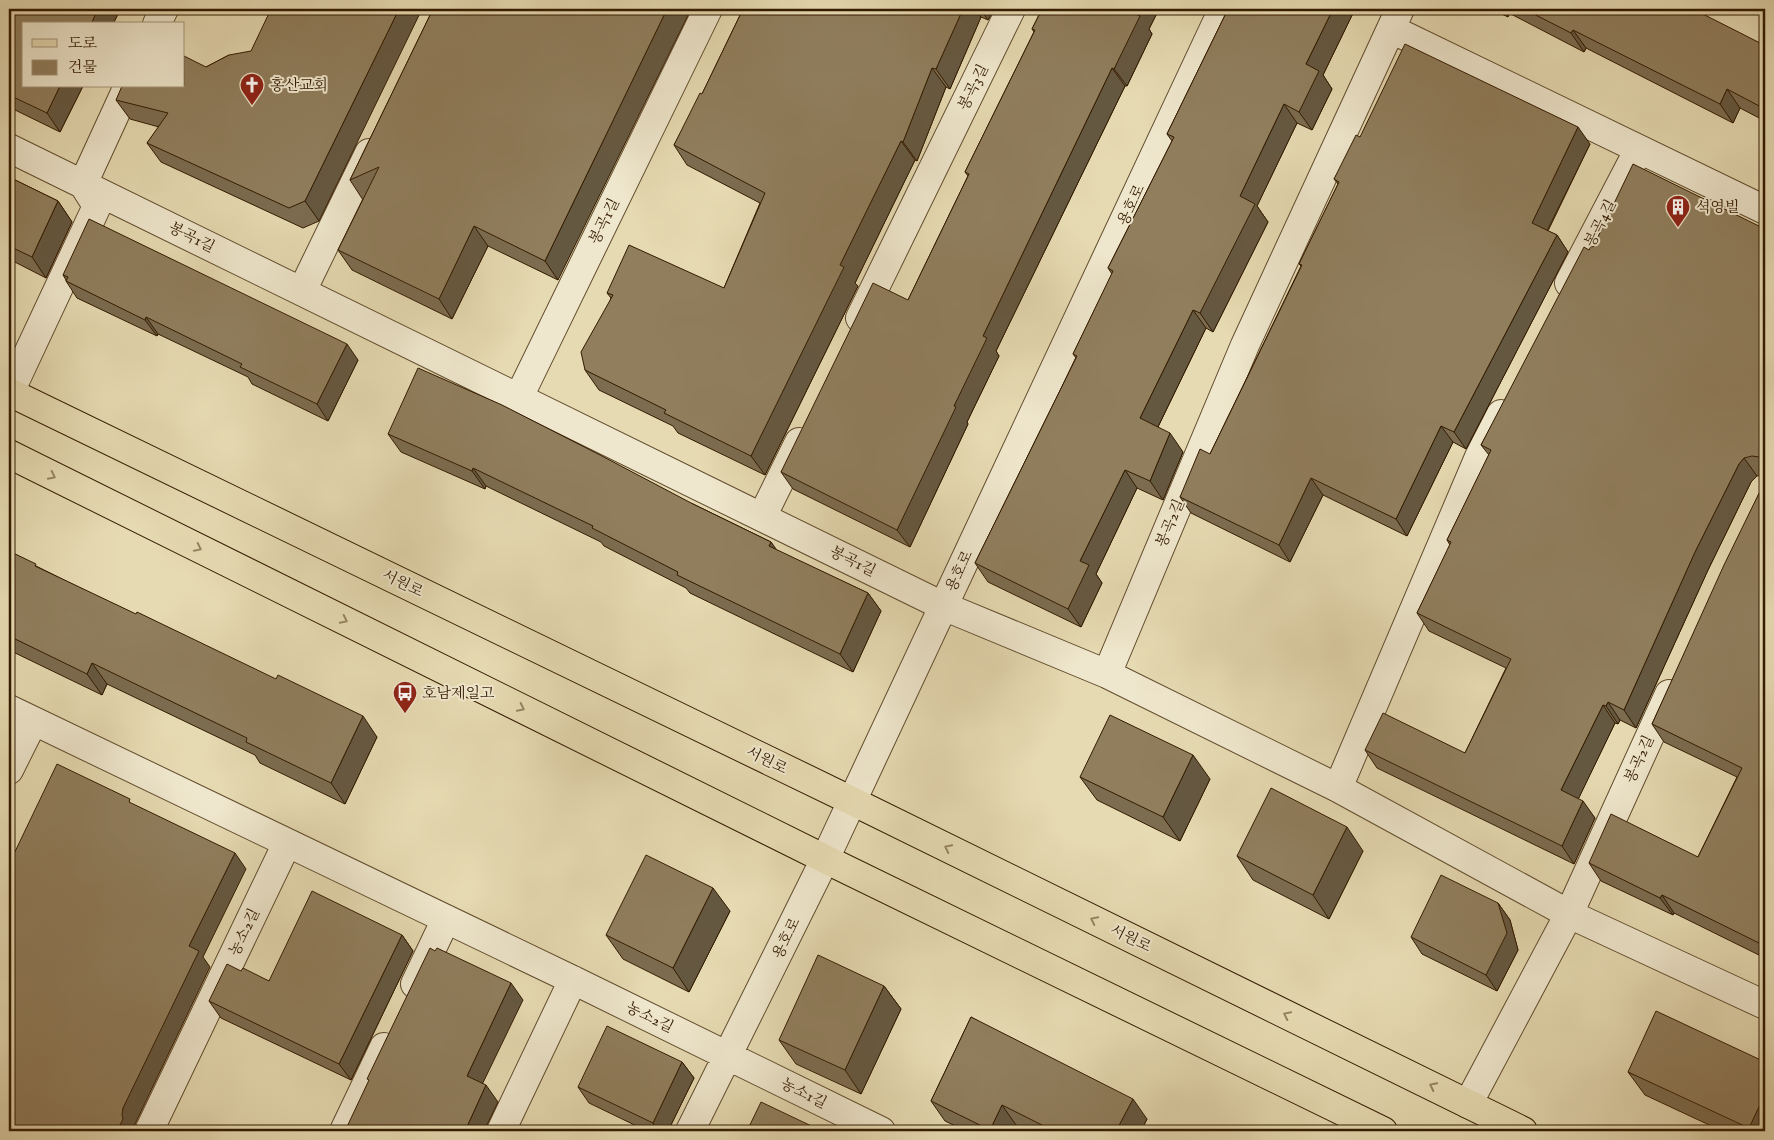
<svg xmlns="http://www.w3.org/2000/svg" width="1774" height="1140" font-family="'IM FELL English','Noto Serif KR',serif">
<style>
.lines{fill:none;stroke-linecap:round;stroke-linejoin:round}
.minor-casing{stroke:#604b2c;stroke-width:30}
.major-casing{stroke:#331b00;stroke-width:30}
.minor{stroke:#efe7cd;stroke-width:28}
.major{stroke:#e6dab2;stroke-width:28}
.wall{fill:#7c6c50;stroke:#331b00}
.shaded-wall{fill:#655841;stroke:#331b00}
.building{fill:#907e5d;stroke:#331b00}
.oneway{stroke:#958462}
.labels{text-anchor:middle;stroke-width:4;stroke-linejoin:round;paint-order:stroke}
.poi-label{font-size:15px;fill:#331b00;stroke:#efe7cd;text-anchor:start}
.street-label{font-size:15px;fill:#331b00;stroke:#efe7cd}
</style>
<rect width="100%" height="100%" fill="#e6dab2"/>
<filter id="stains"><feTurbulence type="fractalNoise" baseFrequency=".004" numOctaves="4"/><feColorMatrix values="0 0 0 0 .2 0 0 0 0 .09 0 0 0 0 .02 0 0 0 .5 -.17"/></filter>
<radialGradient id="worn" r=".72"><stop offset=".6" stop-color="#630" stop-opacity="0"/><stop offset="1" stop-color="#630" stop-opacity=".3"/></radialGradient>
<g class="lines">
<defs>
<path id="minor" d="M157,24L164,9
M1391,29L1765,210
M9,148L943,606L1107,674L1338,788L1569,914L1765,1005
M83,184L128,86
M1569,283L1639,149
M302,291L369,153
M860,318L1011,9
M10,392L97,206L83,184
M519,397L708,9
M762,517L799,442
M1107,674L1245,345L1400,9
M9,709L573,980L881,1131
M9,770L33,722
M1338,788L1479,457L1501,414
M415,984L446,919
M1468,1104L1569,914L1669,694
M149,1131L287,843
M344,1131L384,1047
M501,1131L573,980
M690,1131L825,859L1223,9"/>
<path id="major" d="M9,392L852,801L1523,1131
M9,454L825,859L1383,1131"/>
</defs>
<use href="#minor" class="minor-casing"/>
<use href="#major" class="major-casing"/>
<use href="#minor" class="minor"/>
<use href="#major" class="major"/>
</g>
<path class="wall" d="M9,9H117L119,12L113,24H24L83,86L60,132L9,107Z
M433,9L558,280L488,246L452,319L352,270L338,250L363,200L350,180Z
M743,9H994L988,20L981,17L950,89L946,87L917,161L915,160L855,283L858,286L765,475L678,433L673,426L599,390L585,370L611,298L607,293L724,288L760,203L687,165L674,145L702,94Z
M1042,9H1159L1149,29L1152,34L1127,86H1125L996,351L999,356L967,422L968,424L910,547L793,489L781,472L908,300L968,176L965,172L1034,32L1032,29Z
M1228,9H1355L1323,75L1332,89L1312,130L1297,123L1257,206L1268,222L1213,332L1206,328L1158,427L1183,452L1163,500L1137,488L1096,574L1102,583L1081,627L988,582L975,563L1076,358L1073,354L1112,274L1108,268L1172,141L1167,134Z
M1491,9H1677L1687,13L1764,45L1765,43V121L1740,108L1733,123L1586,48L1584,52L1509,13L1508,17Z
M229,55L319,221L303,228L161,162L147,143L159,127L130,119L116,100L206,67Z
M1360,137L1590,144L1548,231L1557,235L1568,252L1466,449L1453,442L1407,536L1323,495L1290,562L1191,513L1180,497L1210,454L1301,266L1299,264L1338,184L1334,179Z
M9,177L58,201L72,222L46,278L9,259Z
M1765,229V474L1757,476L1751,482L1708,570L1636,728L1620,720L1618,724L1615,723L1578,799L1595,818L1574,864L1377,768L1365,750L1465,753L1506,668L1429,631L1417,613L1450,545L1447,540L1489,455L1481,445L1589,250L1593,247Z
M63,275L358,360L328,421L252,384L248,377L158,334L157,336L77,298L66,281V280Z
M388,434L693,504L771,542L776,550L868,593L881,611L853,672L690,593L686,588L604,546L601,542L486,486L485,489L401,452Z
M1765,481V958L1674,913L1673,915L1601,881L1589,863L1698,857L1737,777L1664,742L1652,724Z
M9,551L38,567L377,737L345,804L260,763L255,755L107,684L102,695L9,650Z
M1080,777L1210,779L1180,841L1097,800Z
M1363,851L1329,919L1253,880L1237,856Z
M1498,903L1510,920L1518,950L1497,991L1422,954L1411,937Z
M730,911L689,992L623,959L606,935Z
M402,935L413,951L351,1080L221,1018L209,1001L241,971L269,981Z
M884,986L901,1009L861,1094L796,1064L779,1040Z
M971,1017L1147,1119L1141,1131H1028L1016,1125L1013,1131H966L945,1121L931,1101Z
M682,1062L694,1078L668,1131H647L589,1103L578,1087Z
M1628,1072L1765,1131H1722L1645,1095Z"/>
<path class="shaded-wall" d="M98,9H117L119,12L113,24H91Z
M399,9H422L319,221L305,201Z
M667,9H691L558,280L545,261Z
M963,9H975L981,17L950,89L936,69Z
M980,9H994L988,20Z
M1138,9H1159L1149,29L1152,34L1127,86L1114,69Z
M1333,9H1355L1323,75L1332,89L1312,130L1299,112L1306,64Z
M1502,9H1506L1509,13L1508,17Z
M1573,30L1586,48L1584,52L1571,33Z
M932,68L946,87L917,161L903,142Z
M1112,68L1125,86L996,351L999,356L967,422L968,424L910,547L897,530L954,406L983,336Z
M60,86H83L60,132L47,113Z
M1727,89L1740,108L1733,123L1720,104Z
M1284,104L1297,123L1257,206L1268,222L1213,332L1200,313L1240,196Z
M1578,127L1590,144L1543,239L1532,223Z
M901,141L915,160L855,283L858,286L765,475L751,456L840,265Z
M58,201L72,222L46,278L32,257Z
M474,226L488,246L452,319L439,299Z
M1557,235L1568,252L1466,449L1454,432Z
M1193,310L1206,328L1153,437L1140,418Z
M146,317L158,334L157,336L145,320Z
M347,344L358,360L328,421L317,404Z
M1441,426L1453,442L1407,536L1396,519Z
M1170,433L1183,452L1163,500L1150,481Z
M1744,458L1757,476L1751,482L1708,570L1636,728L1624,710L1695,552L1739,464Z
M473,468L486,486L485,489L472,471Z
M1125,470L1137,488L1096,574L1102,583L1081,627L1068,609L1080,561Z
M1311,478L1323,495L1290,562L1279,545Z
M771,542L784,560L769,546Z
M868,593L881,611L853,672L840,654Z
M92,663L107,684L102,695L87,674Z
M1608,702L1620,720L1618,724L1606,706Z
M1603,705L1615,723L1574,808L1561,790Z
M363,716L377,737L345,804L331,783Z
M1193,755L1210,779L1180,841L1163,817Z
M1583,801L1595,818L1574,864L1562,846Z
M1347,827L1363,851L1329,919L1313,895Z
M235,853L246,869L203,957L210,967L135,1124L134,1131H117L123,1108L189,946Z
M713,888L730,911L689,992L673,968Z
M1662,895L1674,913L1673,915L1660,898Z
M1498,903L1510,920L1518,950L1497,991L1486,975Z
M1765,931V952L1759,943Z
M402,935L413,951L351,1080L339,1064Z
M511,983L523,1000L478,1093L467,1076Z
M884,986L901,1009L861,1094L845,1070Z
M682,1062L694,1078L668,1131H658L653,1123Z
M486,1085L498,1102L484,1131H465Z
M1765,1094V1131H1752L1749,1128Z
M1133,1099L1147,1119L1141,1131H1116Z
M1002,1105L1016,1125L1013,1131H991L990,1130Z"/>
<path class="building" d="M9,9H98L91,24H24V86H60L47,113L9,95Z
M271,9H399L305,201L289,208L147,143L168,113L116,100L122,86H184V56L206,67L229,55L251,51Z
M433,9H667L545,261L474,226L439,299L338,250L379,167L350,180Z
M743,9H963L936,69L932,68L903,142L901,141L840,265L844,267L751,456L664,413L666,410L585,370L581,352L613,295L607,293L629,245L724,288L765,193L674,145L700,93L702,94Z
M1042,9H1138L1136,14L1140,16L1114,69L1112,68L983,336L987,338L954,406L956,407L897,530L781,472L873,283L908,300L969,174L965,172L1035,30L1032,29Z
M1228,9H1333L1306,64L1319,71L1299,112L1284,104L1240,196L1255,204L1200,313L1193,310L1140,418L1170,433L1150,481L1125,470L1080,561L1089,565L1068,609L975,563L1077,356L1073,354L1113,271L1108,268L1174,137L1167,134Z
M1524,9H1677L1687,13L1689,9H1693L1764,45L1765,43V109L1727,89L1720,104L1573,30L1571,33Z
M1405,44L1578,127L1532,223L1557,235L1454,432L1441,426L1396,519L1311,478L1279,545L1180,497L1200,449L1210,454L1302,265L1299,264L1339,182L1334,179L1356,135L1360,137Z
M1633,164L1765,229V463L1759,457L1752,456L1744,458L1739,464L1695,552L1624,710L1608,702L1606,706L1603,705L1561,790L1583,801L1562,846L1365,750L1383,713L1465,753L1511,659L1417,613L1451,542L1447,540L1491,450L1481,445L1584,247L1589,250L1591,246L1593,247Z
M9,177L58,201L32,257L9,246Z
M89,219L347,344L317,404L240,367L242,364L146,317L145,320L66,281L68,277L63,275Z
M418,368L502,405L600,455L693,504L771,542L769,546L868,593L840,654L677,575L678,572L592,528L593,526L473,468L472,471L388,434Z
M1765,481V931L1759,943L1662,895L1660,898L1589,863L1611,814L1698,857L1742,768L1652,724L1724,565Z
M9,551L36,564L35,566L136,614L137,612L276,679L278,675L363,716L331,783L246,742L247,738L92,663L87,674L9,636Z
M1110,715L1193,755L1163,817L1080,777Z
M57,764L130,799L129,802L235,853L189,946L199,951L123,1108L122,1115L123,1119L117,1131H9V859L11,860Z
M1271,788L1347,827L1313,895L1237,856Z
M646,855L713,888L673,968L606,935Z
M1441,875L1498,903L1507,933L1486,975L1411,937Z
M312,891L402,935L339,1064L209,1001L227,964L241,971L243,968L269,981Z
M430,948L435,951L437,948L511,983L467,1076L486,1085L465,1131H345L369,1080L367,1079Z
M818,955L884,986L845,1070L779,1040Z
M1656,1011L1765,1062V1094L1749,1128L1628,1072Z
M971,1017L1133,1099L1116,1131H1054L1002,1105L990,1130L931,1101Z
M607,1026L682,1062L653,1123L578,1087Z
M761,1102L822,1131H747Z"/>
<defs><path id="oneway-chevron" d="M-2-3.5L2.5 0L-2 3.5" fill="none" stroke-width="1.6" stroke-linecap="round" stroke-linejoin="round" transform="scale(1.25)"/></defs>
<g class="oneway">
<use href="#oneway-chevron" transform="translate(52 476) rotate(26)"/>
<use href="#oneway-chevron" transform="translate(198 548) rotate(26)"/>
<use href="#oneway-chevron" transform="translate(344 620) rotate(26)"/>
<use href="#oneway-chevron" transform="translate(521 708) rotate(26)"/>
<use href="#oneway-chevron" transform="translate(948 848) rotate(-154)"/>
<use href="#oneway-chevron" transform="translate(1094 920) rotate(-154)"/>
<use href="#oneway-chevron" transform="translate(1287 1015) rotate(-154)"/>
<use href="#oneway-chevron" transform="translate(1433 1086) rotate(-154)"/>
</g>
<defs>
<symbol id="church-pin" viewBox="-11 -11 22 30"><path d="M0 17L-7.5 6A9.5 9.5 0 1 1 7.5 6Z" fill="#8f2418" stroke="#efe7cd"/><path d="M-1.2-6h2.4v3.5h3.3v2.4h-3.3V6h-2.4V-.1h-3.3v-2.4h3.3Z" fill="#fff"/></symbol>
<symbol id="building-pin" viewBox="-11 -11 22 30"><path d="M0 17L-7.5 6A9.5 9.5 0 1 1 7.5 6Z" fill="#8f2418" stroke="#efe7cd"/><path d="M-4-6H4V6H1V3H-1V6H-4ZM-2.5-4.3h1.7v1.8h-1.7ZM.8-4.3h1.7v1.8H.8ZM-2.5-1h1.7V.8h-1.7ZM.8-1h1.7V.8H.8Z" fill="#fff"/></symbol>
<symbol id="bus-pin" viewBox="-11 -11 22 30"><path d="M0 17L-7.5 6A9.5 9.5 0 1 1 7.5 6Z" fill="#8f2418" stroke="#efe7cd"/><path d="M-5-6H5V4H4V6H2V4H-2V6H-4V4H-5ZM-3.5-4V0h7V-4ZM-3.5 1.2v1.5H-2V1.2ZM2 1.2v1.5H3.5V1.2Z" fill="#fff"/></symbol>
</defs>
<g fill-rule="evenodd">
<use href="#church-pin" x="238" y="71" width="28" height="38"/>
<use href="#building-pin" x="1664" y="193" width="28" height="38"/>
<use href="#bus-pin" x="391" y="679" width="28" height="38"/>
</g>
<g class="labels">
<g class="poi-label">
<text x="270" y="90">홍산교회</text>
<text x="1696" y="212">셕영빌</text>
<text x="422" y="698">호남제일고</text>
</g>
<g class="street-label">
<text transform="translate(973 87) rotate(-64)" y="5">봉곡3길</text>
<text transform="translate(1131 205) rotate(-65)" y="5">용호로</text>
<text transform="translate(604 221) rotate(-64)" y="5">봉곡1길</text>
<text transform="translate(1600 223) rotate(-63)" y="5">봉곡4길</text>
<text transform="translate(192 237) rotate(26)" y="5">봉곡1길</text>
<text transform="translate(1170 523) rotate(-67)" y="5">봉곡2길</text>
<text transform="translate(853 561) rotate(26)" y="5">봉곡1길</text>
<text transform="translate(959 571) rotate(-65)" y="5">용호로</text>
<text transform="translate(403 583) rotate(26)" y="5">서원로</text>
<text transform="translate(1639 759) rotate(-66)" y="5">봉곡2길</text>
<text transform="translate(767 760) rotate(26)" y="5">서원로</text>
<text transform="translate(244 932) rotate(-64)" y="5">농소2길</text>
<text transform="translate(786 938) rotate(-64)" y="5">용호로</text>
<text transform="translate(1131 938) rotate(26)" y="5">서원로</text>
<text transform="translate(650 1017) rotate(26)" y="5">농소2길</text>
<text transform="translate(804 1093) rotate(26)" y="5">농소1길</text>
</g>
</g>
<rect width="1774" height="1140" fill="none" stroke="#e6dab2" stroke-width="30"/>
<rect x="10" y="10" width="1754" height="1120" fill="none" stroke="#331b00" stroke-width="2.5"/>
<rect x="15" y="15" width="1744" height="1110" fill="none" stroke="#331b00"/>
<rect x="22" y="22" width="162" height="65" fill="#efe7cd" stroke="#a4957b"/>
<rect x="32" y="39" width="25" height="8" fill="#e6dab2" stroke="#a4957b"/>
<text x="68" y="48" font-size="15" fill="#331b00">도로</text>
<rect x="32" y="60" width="25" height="15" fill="#907e5d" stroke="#a4957b"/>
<text x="68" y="72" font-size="15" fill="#331b00">건물</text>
<rect width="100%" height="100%" filter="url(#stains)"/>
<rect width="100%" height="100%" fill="url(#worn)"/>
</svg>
